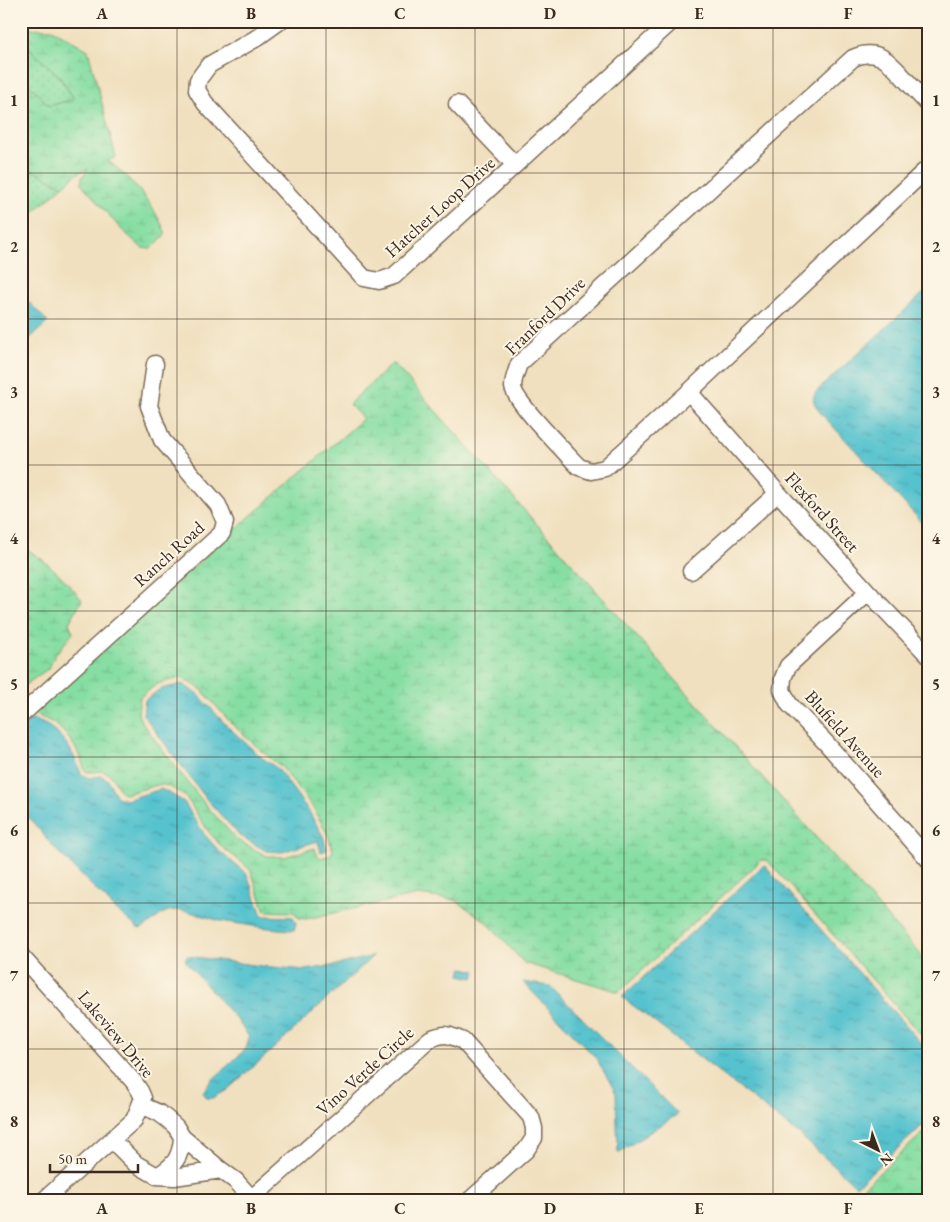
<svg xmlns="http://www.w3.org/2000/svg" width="950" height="1222" font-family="'EB Garamond',serif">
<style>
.grass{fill:url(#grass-dots);stroke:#608460}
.wetland{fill:url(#wetland-marsh);stroke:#608460;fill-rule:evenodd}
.water{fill:url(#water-ripples);stroke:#487676}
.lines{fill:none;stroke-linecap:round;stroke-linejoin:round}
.minor-casing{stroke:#7a6a56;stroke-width:19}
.minor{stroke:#fff;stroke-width:16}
.grid{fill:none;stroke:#3b2a1e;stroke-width:1;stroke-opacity:0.55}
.labels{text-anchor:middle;stroke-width:4;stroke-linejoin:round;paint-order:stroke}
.street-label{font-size:18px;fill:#3b2a1e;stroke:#fcf5e5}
.neatline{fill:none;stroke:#3b2a1e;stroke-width:2}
.grid-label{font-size:16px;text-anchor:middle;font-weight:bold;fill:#3b2a1e}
</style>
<defs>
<pattern id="grass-dots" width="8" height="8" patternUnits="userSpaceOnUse" patternTransform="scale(1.25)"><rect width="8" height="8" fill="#86dea3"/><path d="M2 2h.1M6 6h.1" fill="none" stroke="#75bf8c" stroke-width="1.8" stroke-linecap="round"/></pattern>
<pattern id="wetland-marsh" width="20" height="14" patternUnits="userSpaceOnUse" patternTransform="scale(1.25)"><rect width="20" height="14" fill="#86dea3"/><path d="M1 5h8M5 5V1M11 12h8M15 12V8" fill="none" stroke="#75bf8c"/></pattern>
<pattern id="water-ripples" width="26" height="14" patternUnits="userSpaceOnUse" patternTransform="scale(1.25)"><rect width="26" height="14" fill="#55c2ce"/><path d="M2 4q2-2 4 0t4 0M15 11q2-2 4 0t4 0" fill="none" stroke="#489ea7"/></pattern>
</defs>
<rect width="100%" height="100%" fill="#fcf5e5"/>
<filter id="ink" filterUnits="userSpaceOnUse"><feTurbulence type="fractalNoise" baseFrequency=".02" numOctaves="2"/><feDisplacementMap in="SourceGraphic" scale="10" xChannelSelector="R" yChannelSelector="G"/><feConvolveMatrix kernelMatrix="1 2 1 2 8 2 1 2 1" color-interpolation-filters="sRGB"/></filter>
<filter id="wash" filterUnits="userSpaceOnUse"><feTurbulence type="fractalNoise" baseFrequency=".0096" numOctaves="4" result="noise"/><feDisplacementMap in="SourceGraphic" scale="20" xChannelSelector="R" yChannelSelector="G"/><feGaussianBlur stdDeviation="1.12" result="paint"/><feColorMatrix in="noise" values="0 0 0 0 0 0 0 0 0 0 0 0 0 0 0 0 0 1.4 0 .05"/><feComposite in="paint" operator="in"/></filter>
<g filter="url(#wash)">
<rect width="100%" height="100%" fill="#f0e0bf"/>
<path class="grass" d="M21,37L35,54L60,77L74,99L49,106L21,75Z
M21,163L32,170L63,186L21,223Z"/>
<path class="wetland" d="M21,28L52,29L88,50L116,157L108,161C133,179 154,205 166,234L151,249L142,248L120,228L81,183L82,177L88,169L78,173L63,186L32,170L21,163V75L49,106L74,99L60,77L35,54L21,37Z
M393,363L929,964V1044L768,861L765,860H761L756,865L619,992L524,963L487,922L455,900L418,895L306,919L299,918L294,912L265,911L251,871L243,863L223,848L208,831L186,797L172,788L161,784L125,794C117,791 117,780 110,775C100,767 94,775 85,771C80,753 70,736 55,724C49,720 40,717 33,714L232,532L363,419L349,404ZM179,678L184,679L201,689L231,723L264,753L282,767L312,806L328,835L333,851L331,854C322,859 317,860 315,848L284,857L267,856L237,840L204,803L152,736L139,717L138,713L140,697L157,684Z
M21,546C47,560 64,578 82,600L69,623L73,633L55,655L49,668L25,685H21Z
M929,1128V1201H869L859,1191Z"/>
<path class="water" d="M929,288V530L818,410C811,398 812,396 821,387Z
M21,294L48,322L21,346Z
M182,684L198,694L227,726L261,757L278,769L308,810L323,836L327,850L321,852L318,841L282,852L266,851L239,835L208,801L156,732L143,714L145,700L161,689Z
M33,719C39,722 46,724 51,728C67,741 75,755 81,774L89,778L101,776L107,779L117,797L126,800L161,789L169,793L184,802L204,834L220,852L247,874L262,916L293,917L296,923L294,930C269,929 246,925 221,921C207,918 183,907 168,911C157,915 151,926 139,929L114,908L56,850L21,808V725Z
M764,865L929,1052V1120L856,1186L801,1136L622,997Z
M187,956L261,966L305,970L337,965L373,956L272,1050L227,1090L213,1098H207L203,1092L210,1082L246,1049L249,1037L238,1021L186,962L185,958Z
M463,968L476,971L474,978L460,975L461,971Z
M523,982L550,986L678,1114L618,1153L616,1093L596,1058Z"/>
</g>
<g filter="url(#ink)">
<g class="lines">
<defs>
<path id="minor" d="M280,21L255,39L209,65L198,80L197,90L205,103L364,278L379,281L394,276L672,21
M457,104L515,165
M929,105C921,97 913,88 905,79C890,62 878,47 853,58L519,364C516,372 513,379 513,387C514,401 567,454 579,467L591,471L605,468L689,392L929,167
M689,392L778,493L868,592L929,656
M691,571L778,493
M868,592L788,666L783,678L782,690L789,704L827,744L929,860
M21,715L222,533L225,522L218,505L162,440L149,406L155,364
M21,956L134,1082L140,1091L143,1098L134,1120L43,1201
M141,1105L159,1113L167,1119L176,1127L182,1137L221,1170L236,1181L254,1201
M112,1140L136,1164L157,1176L174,1177L221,1170
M157,1176C175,1165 181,1157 182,1137
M252,1198L430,1039C445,1033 448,1034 463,1041L531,1117L534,1128V1138L526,1150L469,1201
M21,1199L23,1201"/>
</defs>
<use href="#minor" class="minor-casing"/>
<use href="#minor" class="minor"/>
</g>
</g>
<path class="grid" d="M177,21V1201M326,21V1201M475,21V1201M624,21V1201M773,21V1201M21,173H929M21,319H929M21,465H929M21,611H929M21,757H929M21,903H929M21,1049H929"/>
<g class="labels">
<g class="street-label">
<text transform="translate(440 207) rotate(-42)" y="6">Hatcher Loop Drive</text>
<text transform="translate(545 316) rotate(-44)" y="6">Franford Drive</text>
<text transform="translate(822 512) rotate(48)" y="6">Flexford Street</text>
<text transform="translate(169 554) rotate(-42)" y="6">Ranch Road</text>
<text transform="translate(845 734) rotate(48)" y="6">Blufield Avenue</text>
<text transform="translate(116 1034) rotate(50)" y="6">Lakeview Drive</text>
<text transform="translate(365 1071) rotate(-42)" y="6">Vino Verde Circle</text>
</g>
</g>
<rect width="950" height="1222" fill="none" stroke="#fcf5e5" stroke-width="55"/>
<g transform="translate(878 1150) rotate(138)" stroke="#fcf5e5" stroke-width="4" paint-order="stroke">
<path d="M0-4L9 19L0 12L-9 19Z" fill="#3b2a1e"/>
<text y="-8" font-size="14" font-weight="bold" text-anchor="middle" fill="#3b2a1e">N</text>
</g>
<path d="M50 1164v8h88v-8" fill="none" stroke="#3b2a1e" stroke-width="2.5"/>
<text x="58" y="1164" font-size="15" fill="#3b2a1e" stroke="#fcf5e5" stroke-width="4" paint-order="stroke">50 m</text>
<rect x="28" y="28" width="894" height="1166" class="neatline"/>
<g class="grid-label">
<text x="102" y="19">A</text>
<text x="251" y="19">B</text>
<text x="400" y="19">C</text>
<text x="550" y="19">D</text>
<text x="699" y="19">E</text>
<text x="848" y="19">F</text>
<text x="14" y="106">1</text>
<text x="936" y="106">1</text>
<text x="14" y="252">2</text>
<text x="936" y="252">2</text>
<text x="14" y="398">3</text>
<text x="936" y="398">3</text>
<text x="14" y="544">4</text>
<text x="936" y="544">4</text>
<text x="14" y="690">5</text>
<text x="936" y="690">5</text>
<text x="14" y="836">6</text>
<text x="936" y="836">6</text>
<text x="14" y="981">7</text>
<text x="936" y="981">7</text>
<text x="14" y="1127">8</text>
<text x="936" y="1127">8</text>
<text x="102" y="1214">A</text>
<text x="251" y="1214">B</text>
<text x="400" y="1214">C</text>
<text x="550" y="1214">D</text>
<text x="699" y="1214">E</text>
<text x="848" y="1214">F</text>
</g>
</svg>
